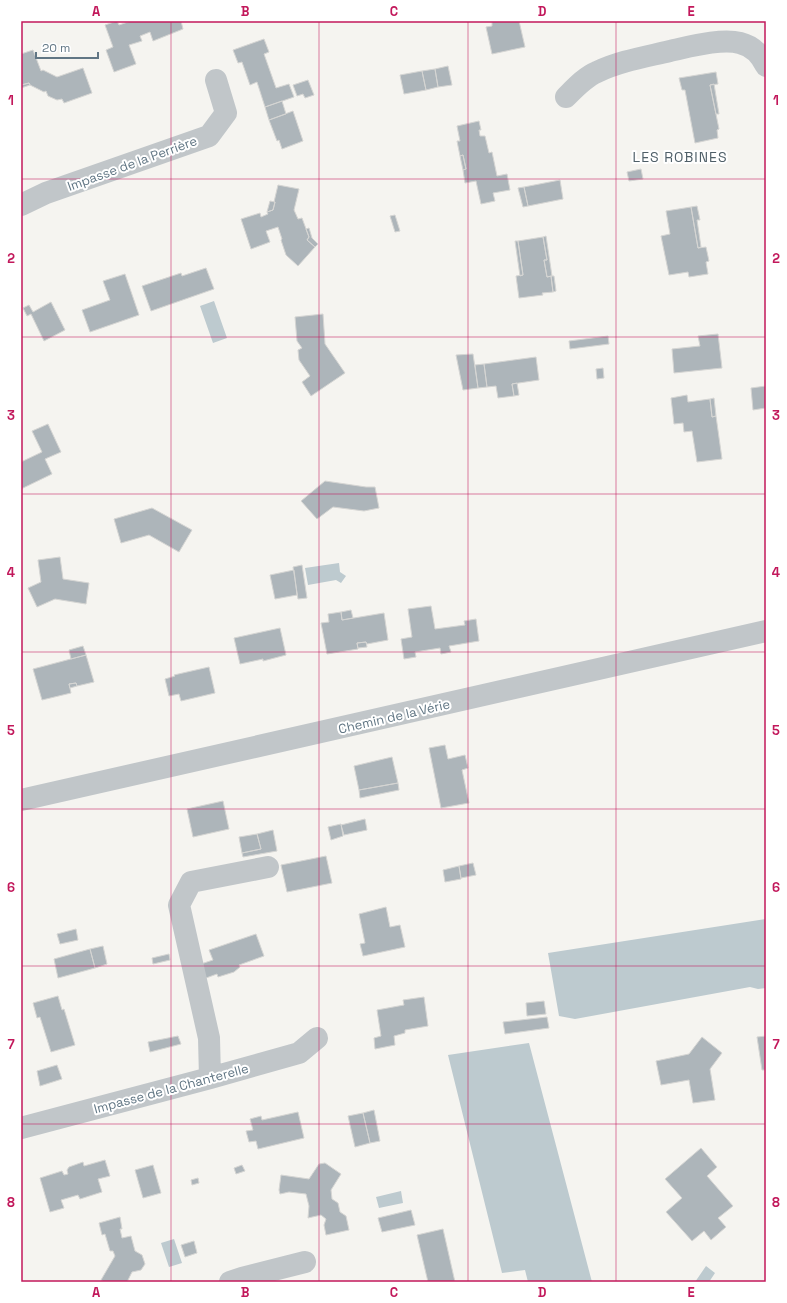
<svg xmlns="http://www.w3.org/2000/svg" width="787" height="1303" font-family="'Space Grotesk',sans-serif">
<style>
.water{fill:#bdcacf}
.building{fill:#adb5ba;stroke:#d5d5d3}
.lines{fill:none;stroke-linecap:round;stroke-linejoin:round}
.minor{stroke:#c1c6c9;stroke-width:22}
.grid{fill:none;stroke:#c2185b;stroke-width:1;stroke-opacity:0.55}
.labels{text-anchor:middle;stroke-width:4;stroke-linejoin:round;paint-order:stroke}
.street-label{font-size:13px;fill:#617684;stroke:#fff}
.neighbourhood-label{font-size:14px;letter-spacing:1px;fill:#4f5f68;stroke:#fff}
.neatline{fill:none;stroke:#c2185b;stroke-width:1.5}
.grid-label{font-size:13px;text-anchor:middle;font-weight:bold;fill:#c2185b}
</style>
<rect width="100%" height="100%" fill="#f5f4f0"/>
<path class="water" d="M214,301L227,338L213,343L200,306Z
M339,563L340,572L346,576L341,583L336,580L308,585L305,568Z
M766,919V988L758,989L750,987L575,1019L559,1016L548,953Z
M529,1043L592,1282H528L525,1270L502,1273L448,1055Z
M401,1191L403,1203L379,1208L376,1197Z
M174,1239L182,1263L169,1267L161,1243Z
M706,1266L715,1273L709,1282H695Z"/>
<path class="building" d="M117,21L119,25L131,21H181L183,29L153,41L150,32L140,36L142,41L129,45L136,64L114,72L106,50L113,47L105,25Z
M492,21H519L525,47L492,54L486,27L492,26Z
M264,39L269,52L264,54L276,88L289,84L294,97L265,107L257,82L250,85L242,62L238,63L233,50Z
M33,50L41,71L43,70L57,77L83,68L92,93L64,103L62,99L57,100L48,96L46,91L44,92L30,85L29,83L21,85V54Z
M448,66L452,85L438,87L435,69Z
M435,69L438,87L426,90L422,71Z
M422,71L426,90L404,94L400,75Z
M716,72L718,84L710,85L719,129L717,130L718,138L695,143L685,90H682L679,78Z
M308,80L314,95L305,98L303,94L297,96L293,85Z
M29,83L30,85L21,88V85Z
M714,84L719,114H716L710,85Z
M282,101L286,114L269,120L265,107Z
M293,111L303,141L282,149L279,140L277,141L269,120Z
M479,121L481,130H479L480,136H485L489,153L492,152L497,176L507,174L510,190L493,193L495,201L481,204L476,181L465,183L463,170L466,169L463,155L460,156L457,141H460L457,126Z
M463,155L466,169L463,170L460,156Z
M641,169L643,179L629,181L627,172Z
M560,180L563,199L528,206L524,187Z
M278,185L299,189L294,210L298,219L302,218L309,237L307,240L315,247L298,266L286,255L281,240L282,239L278,227L266,231L270,242L251,249L241,219L260,213L261,217L268,214L267,212L273,210L275,202H274Z
M524,187L528,206L523,207L518,188Z
M270,201L275,202L273,210L267,212Z
M697,206L700,220H697L701,247L698,248L691,207Z
M691,207L698,248L706,247L709,261L706,262L708,274L689,277L688,272L669,275L661,236L670,234L666,211Z
M395,215L400,231L395,232L390,216Z
M309,228L312,238L318,244L315,247L307,240L309,237L306,229Z
M546,236L552,276L547,277L544,260H547L543,237Z
M543,237L547,260H544L547,277L551,276L553,292L542,293L543,295L519,298L516,276L523,275L518,241Z
M515,241H518L523,275L520,276Z
M206,268L214,289L151,311L142,286L181,273L182,276Z
M125,274L139,315L90,332L82,310L110,300L103,281Z
M551,276H554L556,291L553,292Z
M51,302L65,330L44,341L31,314L27,316L23,308L29,305L33,312Z
M323,314L325,344L345,373L311,396L302,382L310,376L299,360L298,350L302,348L297,341L295,317Z
M718,334L722,368L674,373L672,349L700,346L698,336Z
M608,336L609,344L570,349L569,341Z
M473,354L478,388L463,390L456,355Z
M536,357L539,380L512,384L514,396L498,398L496,386L487,387L484,364Z
M484,364L487,387L478,388L475,365Z
M603,368L604,378L597,379L596,369Z
M517,383L519,395L514,396L512,384Z
M766,386V408L753,410L751,388Z
M687,395L688,402L710,399L712,417L716,416L722,459L697,462L692,431L684,432L683,423L674,424L671,398Z
M714,398L716,416L712,417L710,399Z
M48,424L61,452L45,459L52,474L21,489V462L42,452L32,431Z
M325,481L366,487H375L379,508L364,511L333,507L317,519L301,501Z
M152,508L192,530L179,552L149,535L121,543L114,519Z
M60,557L63,579L89,583L86,604L55,599L37,607L28,588L41,582L38,560Z
M302,565L307,598L298,599L293,567Z
M294,570L297,595L275,599L270,575Z
M431,606L435,629L465,625L464,621L476,619L479,641L449,646L451,652L441,654L440,648L415,652L416,657L404,659L401,639L412,637L408,609Z
M351,610L353,618L342,620L341,612Z
M341,612L342,620L384,613L388,640L367,644L366,642L357,643L358,649L327,654L321,623L329,622L328,614Z
M280,628L286,655L263,661V659L240,664L234,638Z
M366,642L367,647L358,648L357,643Z
M83,646L86,655L71,659L69,650Z
M86,655L94,682L77,686L76,683L69,684L71,693L42,700L33,669Z
M209,667L215,693L181,701L179,694L169,696L165,679L175,676L174,675Z
M76,683L77,686L70,688L69,684Z
M445,745L448,759L465,755L468,768L462,770L469,803L441,808L429,748Z
M392,757L398,783L359,790L354,766Z
M398,783L399,790L360,798L359,790Z
M223,801L229,829L193,837L187,809Z
M365,819L367,830L344,835L341,825Z
M341,824L343,836L331,840L328,827Z
M273,830L277,851L243,857L242,853L261,849L257,834Z
M257,834L261,849L242,853L239,837Z
M326,856L332,883L287,892L281,865Z
M473,863L476,875L461,878L459,866Z
M459,866L461,879L445,882L443,870Z
M386,907L390,927L400,925L405,947L363,956L360,944L365,943L359,914Z
M76,929L78,940L60,944L57,934Z
M256,934L264,956L239,965L240,967L234,972L218,977L217,974L206,978L201,964L213,960L209,950Z
M103,946L107,964L95,968L90,949Z
M90,949L95,968L58,978L54,959Z
M169,954L170,960L153,964L152,958Z
M58,996L62,1010L64,1009L75,1045L51,1052L40,1017L37,1018L33,1003Z
M424,997L428,1026L405,1030V1033L394,1036L395,1045L375,1049L374,1038L381,1036L377,1010L404,1005L403,1000Z
M544,1001L546,1014L527,1016L526,1003Z
M547,1017L549,1028L505,1034L503,1022Z
M178,1036L181,1044L150,1052L148,1042Z
M766,1036V1070H762L757,1037Z
M702,1037L722,1053L710,1069L715,1100L693,1103L689,1080L661,1085L656,1061L689,1054Z
M57,1065L62,1079L40,1086L37,1071Z
M374,1110L380,1141L370,1143L363,1113Z
M298,1112L304,1138L258,1149L256,1141L249,1142L246,1131L253,1130L250,1119L261,1116L262,1120Z
M363,1113L370,1143L355,1147L348,1116Z
M701,1148L717,1167L707,1176L733,1206L718,1218L726,1227L711,1240L704,1231L692,1241L666,1212L682,1198L665,1179Z
M105,1160L110,1176L98,1179L102,1192L80,1199L78,1195L61,1200L64,1208L50,1212L40,1178L62,1171L64,1175L68,1174L67,1170L69,1167L83,1162L84,1166Z
M325,1163L341,1174L331,1190L332,1199L338,1203L340,1212L346,1216L349,1230L326,1235L324,1225L326,1219L321,1215L308,1218L309,1206L306,1194L289,1192L280,1194L279,1190L281,1175L309,1179L319,1164Z
M153,1165L161,1193L143,1198L135,1170Z
M242,1165L245,1171L236,1174L234,1168Z
M198,1178L199,1183L192,1185L191,1180Z
M411,1210L415,1225L382,1232L378,1218Z
M120,1217L122,1229H120L122,1238L131,1236L135,1251L142,1255L145,1264L141,1270L132,1272L127,1282H104L101,1280L115,1256L113,1251H110L105,1234L102,1235L99,1223Z
M443,1229L455,1282H428L417,1235Z
M194,1241L197,1253L185,1257L181,1245Z"/>
<g class="lines">
<path class="minor" d="M566,97C575,88 585,77 597,72C620,61 645,57 670,51C689,47 721,38 740,43C752,46 761,55 766,66
M21,205L46,193L209,136L226,113L216,80
M21,800L766,631
M210,1078L209,1038L179,905L191,882L268,867
M21,1128L210,1078L299,1053L317,1038
M230,1282L242,1278L305,1262"/>
</g>
<path class="grid" d="M171,21V1282M319,21V1282M468,21V1282M616,21V1282M21,179H766M21,337H766M21,494H766M21,652H766M21,809H766M21,966H766M21,1124H766"/>
<g class="labels">
<g class="street-label">
<text transform="translate(132 163) rotate(-20)" y="5">Impasse de la Perrière</text>
<text transform="translate(394 716) rotate(-13)" y="5">Chemin de la Vérie</text>
<text transform="translate(171 1088) rotate(-15)" y="5">Impasse de la Chanterelle</text>
</g>
<g class="neighbourhood-label">
<text x="680" y="162">LES ROBINES</text>
</g>
</g>
<rect width="787" height="1303" fill="none" stroke="#ffffff" stroke-width="44"/>
<path d="M36 52v6h62v-6" fill="none" stroke="#617684" stroke-width="2"/>
<text x="42" y="52" font-size="12" fill="#617684" stroke="#ffffff" stroke-width="3" paint-order="stroke">20 m</text>
<rect x="22" y="22" width="743" height="1259" class="neatline"/>
<g class="grid-label">
<text x="96" y="16">A</text>
<text x="245" y="16">B</text>
<text x="394" y="16">C</text>
<text x="542" y="16">D</text>
<text x="691" y="16">E</text>
<text x="11" y="105">1</text>
<text x="776" y="105">1</text>
<text x="11" y="263">2</text>
<text x="776" y="263">2</text>
<text x="11" y="420">3</text>
<text x="776" y="420">3</text>
<text x="11" y="577">4</text>
<text x="776" y="577">4</text>
<text x="11" y="735">5</text>
<text x="776" y="735">5</text>
<text x="11" y="892">6</text>
<text x="776" y="892">6</text>
<text x="11" y="1049">7</text>
<text x="776" y="1049">7</text>
<text x="11" y="1207">8</text>
<text x="776" y="1207">8</text>
<text x="96" y="1297">A</text>
<text x="245" y="1297">B</text>
<text x="394" y="1297">C</text>
<text x="542" y="1297">D</text>
<text x="691" y="1297">E</text>
</g>
</svg>
